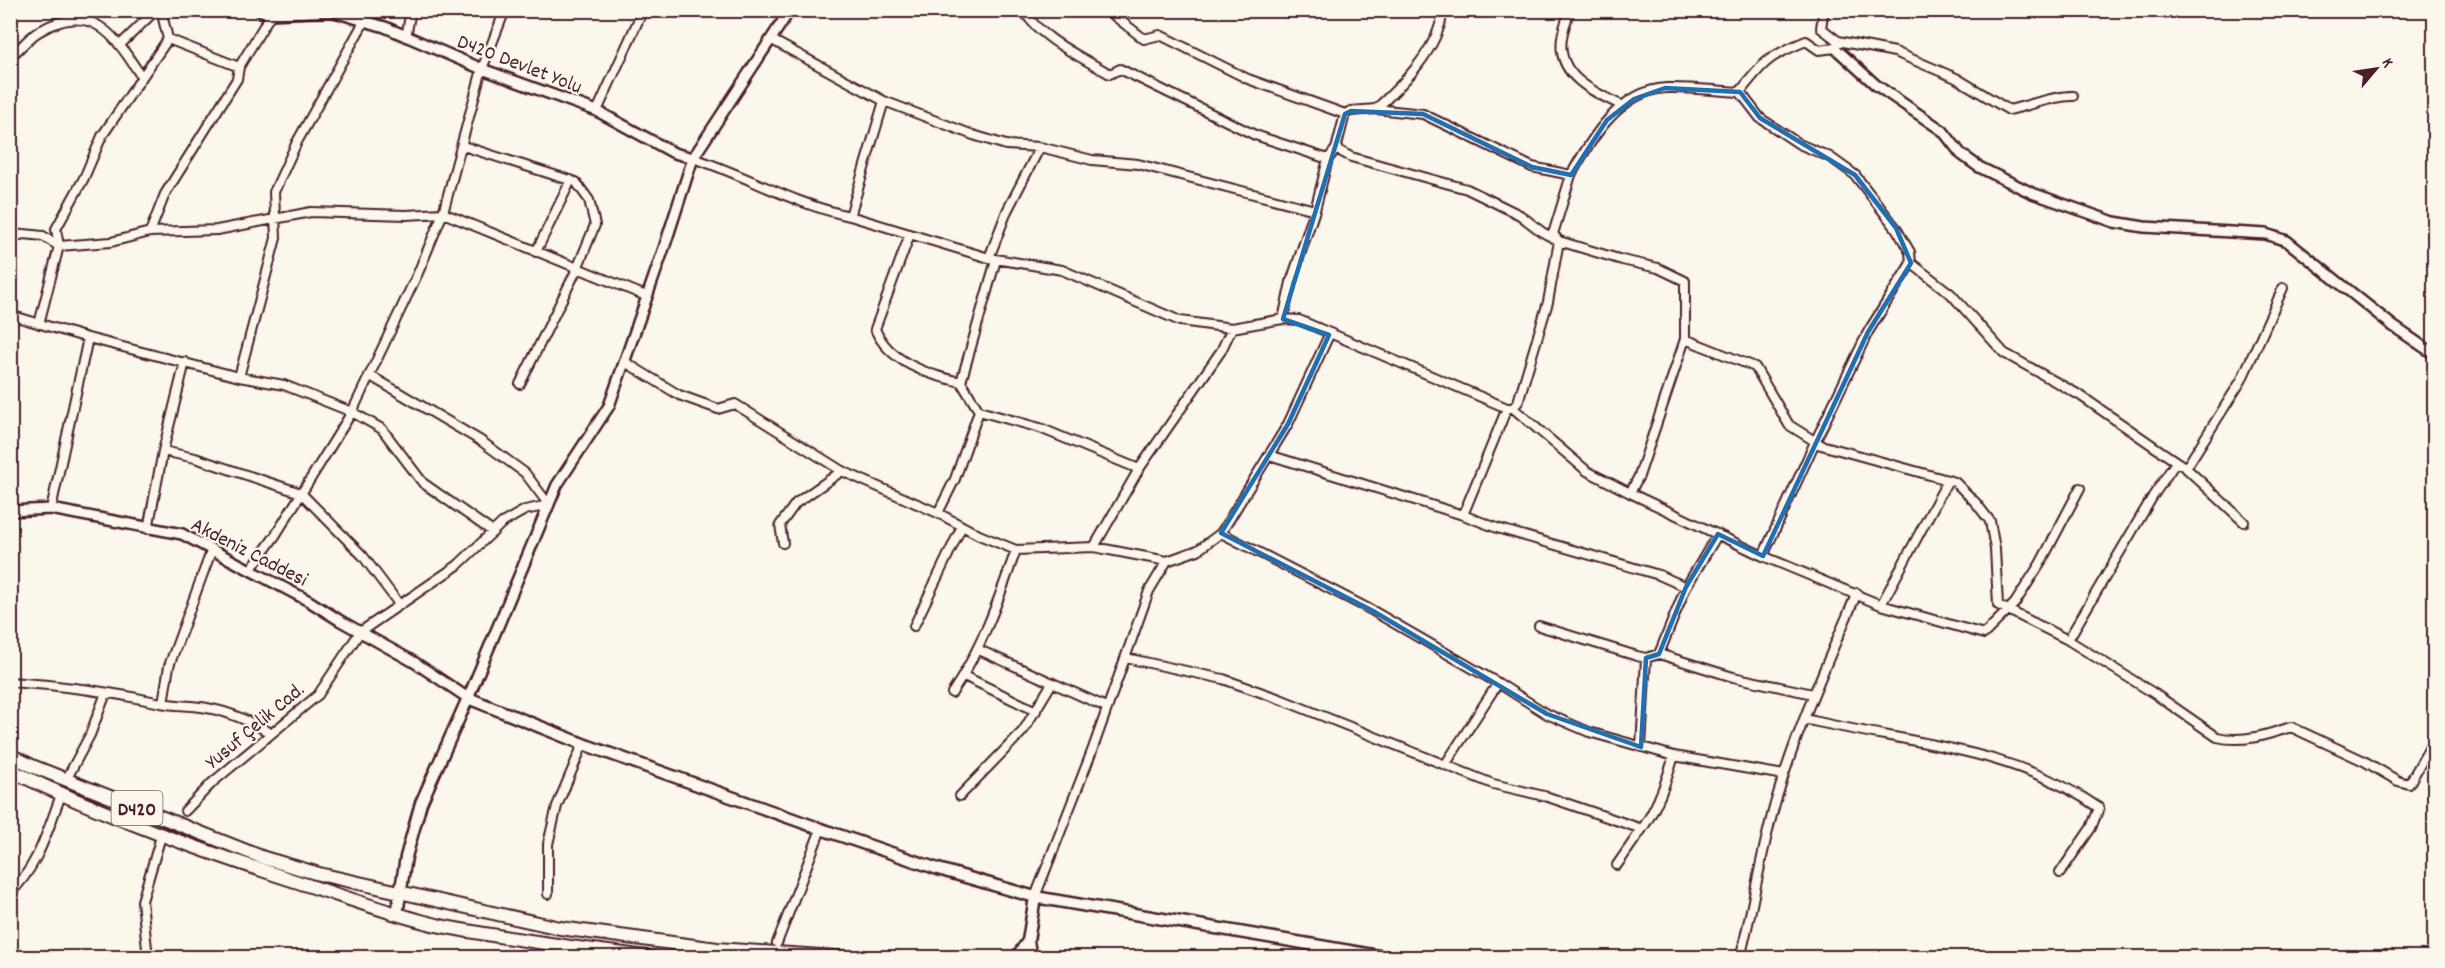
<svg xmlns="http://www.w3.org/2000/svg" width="2445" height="968" font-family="Dekko,sans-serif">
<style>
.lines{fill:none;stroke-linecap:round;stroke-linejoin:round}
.minor-casing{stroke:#4a1f2b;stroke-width:12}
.tertiary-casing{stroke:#4a1f2b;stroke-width:14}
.secondary-casing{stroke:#4a1f2b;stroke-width:15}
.primary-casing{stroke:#4a1f2b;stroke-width:16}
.minor{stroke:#fbf7ec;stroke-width:8}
.tertiary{stroke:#fbf7ec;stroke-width:9}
.secondary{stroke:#fbf7ec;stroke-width:10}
.primary{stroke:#fbf7ec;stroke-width:12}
.marked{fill:none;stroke:#1f6fb2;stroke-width:4.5;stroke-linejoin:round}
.labels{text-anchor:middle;stroke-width:4.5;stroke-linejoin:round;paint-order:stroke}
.shield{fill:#fbf7ec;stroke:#7f6065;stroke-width:1.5}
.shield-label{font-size:20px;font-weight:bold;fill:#4a1f2b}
.street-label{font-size:21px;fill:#4a1f2b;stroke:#fbf7ec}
</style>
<rect width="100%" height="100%" fill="#fbf7ec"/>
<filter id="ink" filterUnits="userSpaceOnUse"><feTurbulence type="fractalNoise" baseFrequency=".0167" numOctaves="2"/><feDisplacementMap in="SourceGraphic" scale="12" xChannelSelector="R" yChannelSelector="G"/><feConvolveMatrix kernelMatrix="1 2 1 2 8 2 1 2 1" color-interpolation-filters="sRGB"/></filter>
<g filter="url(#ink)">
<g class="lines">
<defs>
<path id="minor" d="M161,10L168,39L239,67
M1024,10C1037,37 1085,59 1110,74L1120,69L1255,135L1328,159
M1107,10L1144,39L1160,35L1248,79L1345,114
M1430,10L1443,15
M1570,10C1567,19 1563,29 1562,38C1556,76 1595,93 1623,106
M1826,10L1823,15L1821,28L1838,41
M406,37L411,10
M772,40L884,101L973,135L1006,145L1040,147L1092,160L1138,164L1315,210
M121,44L156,10
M10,57C20,49 28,38 38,32C91,0 114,34 141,76
M1740,92L1760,118L1799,144L1830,157L1855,175L1896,228L1910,252L1911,263L1951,294L2004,353L2081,396L2162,452L2186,468L2244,522
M1376,109C1403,84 1439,49 1443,10
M597,111L643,10
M463,146L576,182L589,200L595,225L577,269L520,384
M1336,149L1351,157L1467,189L1520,215L1542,232L1559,241L1622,260L1658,268L1685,281V339L1639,476L1630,493
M693,158C746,175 795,205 850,216L989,258L1062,270L1180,321L1232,328L1283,319L1299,320L1507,408H1513L1587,471L1630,493L1763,556L1881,605L1984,634L2015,603L2040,564L2080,488
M850,216L884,101
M150,232L165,194L237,79L239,67L271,14
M910,234L875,329C889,362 928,375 961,382L979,411L955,479L938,513
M10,238L24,234L43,236L59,246L111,242L150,232L217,230L311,212L406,215L443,213L646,296
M536,252L571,180
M989,258L1007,211L1040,147
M10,315L88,338L239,377L284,385L352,412L382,429L423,483L493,532
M1283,319L1291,282L1315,210L1328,159L1336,149L1345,114L1351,111L1376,109L1423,114L1532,167L1571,175C1591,139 1619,91 1666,88C1691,87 1716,91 1740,92C1764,61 1769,56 1806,41L1819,50L1835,48L1838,41L1895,52L1956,78L2009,110C2028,106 2056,95 2073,96
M39,324L59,246L56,229L84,178L102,136L168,39
M1685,339L1755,367L1789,425L1821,445L1955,482L1976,503L1990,521L1995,549L1998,605L2068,640L2155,694L2217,737C2243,743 2267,735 2291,727L2364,761L2398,781L2409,784L2434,740
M625,362L679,395L718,409L735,404L842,471L938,513L979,535L1016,550L1094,547L1167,561
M239,377L276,238L274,192L297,142L365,20
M961,382L996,260
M1513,408L1518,402L1548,302L1559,241L1553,234L1571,175
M979,411L1040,428L1139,469
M163,451L195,458L301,493L363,556L399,604
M1269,455L1463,515L1497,528L1659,575L1686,587
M2186,468L2241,381L2283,288
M51,509L88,338
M1463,515L1507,408
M148,529L163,451L185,362
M1221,533L1373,611L1498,683L1547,714L1589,732L1674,756L1784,775
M783,543L780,525L796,503L842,471
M1094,547L1139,469L1221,351L1232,328
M1763,556L1815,442L1868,332L1911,263
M251,569L275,536L352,412L418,273L443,213L482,69L505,10
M1881,605L1948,480
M914,626L962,526
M1539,626L1637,656L1646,658L1659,654L1686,587L1718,534
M2068,640L2153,496L2176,462
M977,649L1106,707
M1659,654L1733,677L1813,694
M1126,658L1223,679L1280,699L1493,784L1548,797L1642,829C1658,806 1666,782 1674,756
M964,676L1036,711
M10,682C61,685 112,692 161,703C176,706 192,705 207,708C231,712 250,722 271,733
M952,693C981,650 999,599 1016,550
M163,703L169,666L212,549
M1805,719C1904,743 2013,747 2099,808L2091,828L2060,873
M1641,747L1646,658
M1445,765L1498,683
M66,780L90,735L106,693
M960,796L1023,731L1052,683
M185,811L213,782L318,695L360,632L458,565L502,523L525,510L549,505L525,473L481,441L369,375
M1617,865L1642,829
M10,893C38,867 48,829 61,795
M548,894V844L557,806L583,744
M1035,897L1092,751L1149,591L1167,561L1198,550L1221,533L1288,424L1329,335
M777,943L821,829
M148,958L142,901L161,836
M1740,958C1754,904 1761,850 1777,797C1798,727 1828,660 1857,593"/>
<path id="tertiary" d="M259,10L271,14L331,11L385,27L482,69L597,111L674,153L693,158
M1835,48L1876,85L1943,131L1961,154L1979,167L2032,193L2114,222L2144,227L2266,234L2287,241L2393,326L2434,354
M10,511L51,509L182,534L309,601L339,620L414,662L468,698L557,485L609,406L665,245L693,158L790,10"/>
<path id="secondary" d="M397,914L406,857L421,803L468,698L583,744L821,829L938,869L1035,897L1390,958
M1016,958L1028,941
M1031,958L1028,941L1035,897"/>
<path id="primary" d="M10,755L32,766L264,858L319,874L560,928L717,949L850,958
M10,770C106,817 205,852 307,885C351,899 396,916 441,926C511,940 582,948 652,958"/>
</defs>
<use href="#minor" class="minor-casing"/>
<use href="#tertiary" class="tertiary-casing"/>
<use href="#secondary" class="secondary-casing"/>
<use href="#primary" class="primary-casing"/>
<use href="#minor" class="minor"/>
<use href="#tertiary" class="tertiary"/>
<use href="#secondary" class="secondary"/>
<use href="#primary" class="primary"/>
</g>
</g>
<path class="marked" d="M1665,88L1740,92L1760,118L1855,175L1896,228L1911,263L1868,332L1763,556L1718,534L1686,587L1659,654L1646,658L1641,747L1547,714L1373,611L1221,533L1288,424L1329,335L1283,319L1345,114L1351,111L1423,114L1532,167L1571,175L1607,120L1634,99Z"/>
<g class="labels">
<rect class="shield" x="111.5" y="791" width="51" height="34" rx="4.5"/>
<g class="shield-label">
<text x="137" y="815">D420</text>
</g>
<g class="street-label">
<text transform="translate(520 63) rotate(21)" y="7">D420 Devlet Yolu</text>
<text transform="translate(250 551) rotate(27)" y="7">Akdeniz Caddesi</text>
<text transform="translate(254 725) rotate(-40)" y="7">Yusuf Çelik Cad.</text>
</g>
</g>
<rect width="2445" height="968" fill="none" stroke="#fbf7ec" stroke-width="36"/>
<rect x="18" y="18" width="2409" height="932" fill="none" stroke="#4a1f2b" stroke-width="2" filter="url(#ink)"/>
<g transform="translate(2376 69) rotate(61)" stroke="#fbf7ec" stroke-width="4.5" paint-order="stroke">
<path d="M0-4.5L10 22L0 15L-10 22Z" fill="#4a1f2b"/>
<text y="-9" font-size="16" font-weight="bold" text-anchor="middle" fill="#4a1f2b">K</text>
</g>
</svg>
